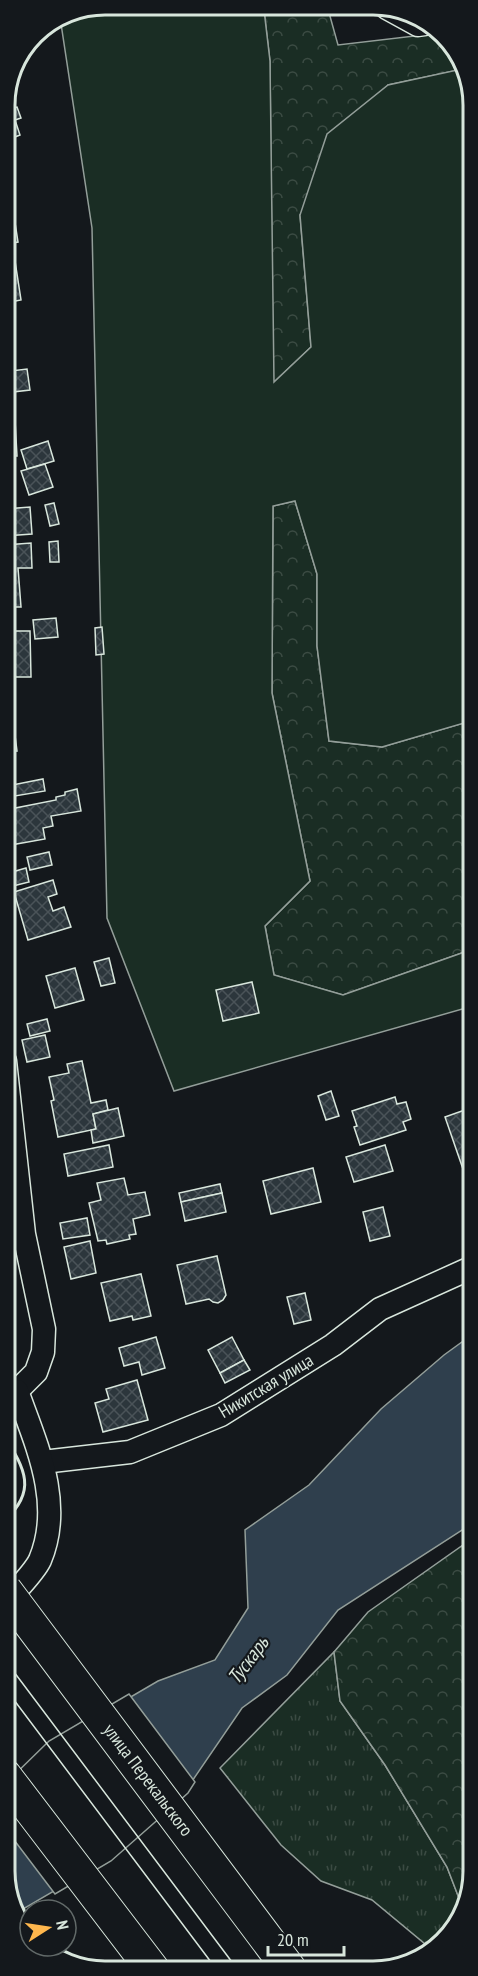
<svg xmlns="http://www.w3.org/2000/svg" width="478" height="1976" font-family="'PT Sans Narrow',sans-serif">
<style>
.grass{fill:url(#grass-tufts);stroke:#939e99;stroke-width:1.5}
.forest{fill:url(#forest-crowns);stroke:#939e99;stroke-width:1.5}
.garden{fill:#1a2d24;stroke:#939e99;stroke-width:1.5}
.water{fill:#2f3f4d;stroke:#939e99;stroke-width:1.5}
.pier{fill:#14181c;stroke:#939e99;stroke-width:1.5}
.building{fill:url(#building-cross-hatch);stroke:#d8e6dc;stroke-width:1.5}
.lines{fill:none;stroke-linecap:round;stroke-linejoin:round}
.street-casing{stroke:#d8e6dc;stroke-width:25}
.primary-casing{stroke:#d8e6dc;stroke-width:35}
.street{stroke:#14181c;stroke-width:22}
.primary{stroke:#14181c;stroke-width:33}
.tram{stroke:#d8e6dc;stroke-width:1.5}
.primary-bridge-casing{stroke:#d8e6dc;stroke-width:35;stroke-linecap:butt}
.primary-bridge{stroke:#14181c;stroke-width:33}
.wall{stroke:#d8e6dc;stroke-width:3}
.labels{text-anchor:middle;stroke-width:4.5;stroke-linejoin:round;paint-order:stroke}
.street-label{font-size:18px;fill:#d8e6dc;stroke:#14181c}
.water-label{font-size:20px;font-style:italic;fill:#d8e6dc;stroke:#14181c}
.rim{fill:none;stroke:#d8e6dc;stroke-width:3}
</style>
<defs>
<pattern id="grass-tufts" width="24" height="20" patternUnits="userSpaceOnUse" patternTransform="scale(1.5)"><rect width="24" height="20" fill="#1a2d24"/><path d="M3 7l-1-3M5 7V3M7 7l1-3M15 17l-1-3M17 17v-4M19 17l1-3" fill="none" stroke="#3b4b43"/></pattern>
<pattern id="forest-crowns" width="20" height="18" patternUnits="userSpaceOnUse" patternTransform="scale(1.5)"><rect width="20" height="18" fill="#1a2d24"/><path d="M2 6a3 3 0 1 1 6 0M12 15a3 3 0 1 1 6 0" fill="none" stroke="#3b4b43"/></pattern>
<pattern id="building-cross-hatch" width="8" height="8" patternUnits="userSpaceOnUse" patternTransform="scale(1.5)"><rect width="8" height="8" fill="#2c363c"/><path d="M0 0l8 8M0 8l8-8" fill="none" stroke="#4a5358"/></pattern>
</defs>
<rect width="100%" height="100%" fill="#14181c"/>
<!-- grass -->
<polygon class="grass" points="334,1652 340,1701 385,1765 447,1867 462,1906 448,1938 430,1948 372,1900 321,1881 281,1845 220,1768"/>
<!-- forest -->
<g class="forest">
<polygon points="328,9 338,45 440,33 448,38 463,69 388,85 300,215 311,347 273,383 270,61 264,10"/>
<polygon points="295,501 317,574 317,646 329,741 382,747 471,721 473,716 473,949 343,995 274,975 265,926 310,881 272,693 273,506"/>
<polygon points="473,1538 473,1878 462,1906 447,1867 385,1765 340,1701 334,1652 368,1612"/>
</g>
<!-- garden -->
<polygon class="garden" points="264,10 270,61 274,382 311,347 300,215 327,134 388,85 462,69 473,91 473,716 471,721 382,747 329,741 317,646 317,574 295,501 273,506 272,693 310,881 265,926 274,975 343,995 473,949 473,1006 174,1091 107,918 92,228 60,17 67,12"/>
<!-- water -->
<polygon class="water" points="473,1334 473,1523 338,1610 287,1675 242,1708 186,1790 109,1859 18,1912 5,1885 5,1789 50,1744 158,1681 215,1660 248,1608 245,1530 309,1485 381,1409 444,1355"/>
<!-- pier -->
<polygon class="pier" points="129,1694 195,1782 188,1793 111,1861 55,1894 5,1828 5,1784 49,1741"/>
<!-- building -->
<g class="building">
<polygon points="17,107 21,118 15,120 20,135 10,139 5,116 14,113 12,108"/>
<polygon points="12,203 18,242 5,244 5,204"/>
<polygon points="13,248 21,300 5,303 5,249"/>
<polygon points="9,359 11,371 27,369 30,390 13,392 15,406 5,407 5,360"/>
<polygon points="15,420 17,456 5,456 5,421"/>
<polygon points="48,441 54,461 27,469 21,450"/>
<polygon points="45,464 53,487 29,495 21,471"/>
<polygon points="5,471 11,471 13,507 5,507"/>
<polygon points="54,503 59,524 50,526 45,505"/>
<polygon points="30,507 32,534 5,536 5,509"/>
<polygon points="58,541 59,562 50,562 49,542"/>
<polygon points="31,543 32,568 18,568 21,607 9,607 9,614 5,615 5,545"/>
<polygon points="56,618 58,637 35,639 33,620"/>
<polygon points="102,627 104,654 96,655 95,628"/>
<polygon points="5,631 30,631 31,677 5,677"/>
<polygon points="11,704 17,751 5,752 5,705"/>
<polygon points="43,779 45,791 9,797 7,786"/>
<polygon points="77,789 81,811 51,816 53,826 43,828 45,839 5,846 5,794 7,794 10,809 56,800 56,797 65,795 65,792"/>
<polygon points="49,852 52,865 30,870 27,857"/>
<polygon points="26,868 29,882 5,888 5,874"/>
<polygon points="53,880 57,894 48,897 53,911 64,907 71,927 28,940 14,892"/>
<polygon points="109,958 115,983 101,986 94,962"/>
<polygon points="75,968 84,1000 55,1008 46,976"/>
<polygon points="252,982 259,1013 223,1021 216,990"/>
<polygon points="47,1019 50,1031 30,1036 27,1024"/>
<polygon points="45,1035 50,1057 27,1062 22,1040"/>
<polygon points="82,1061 91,1103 106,1100 108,1110 93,1114 96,1129 58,1137 51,1101 54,1100 49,1077 69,1073 67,1064"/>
<polygon points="331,1091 339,1116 326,1120 318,1096"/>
<polygon points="395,1097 397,1104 406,1102 411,1119 403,1122 406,1130 360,1145 354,1127 357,1126 352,1111"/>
<polygon points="473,1107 473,1166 463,1169 445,1117"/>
<polygon points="118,1108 124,1136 93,1143 91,1130 96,1129 93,1114"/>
<polygon points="109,1145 113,1167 68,1176 64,1154"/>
<polygon points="385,1145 393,1171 354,1182 346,1157"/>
<polygon points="473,1166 473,1197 463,1169"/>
<polygon points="313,1168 321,1202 271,1214 263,1181"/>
<polygon points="124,1178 128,1195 145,1192 150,1215 133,1219 136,1234 129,1235 130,1239 107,1244 106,1240 98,1241 89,1203 101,1200 97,1183"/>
<polygon points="220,1184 222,1193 181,1202 179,1193"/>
<polygon points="222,1193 226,1212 185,1221 181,1202"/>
<polygon points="383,1207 390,1236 370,1241 363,1212"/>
<polygon points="87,1218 90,1235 63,1239 60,1223"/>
<polygon points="90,1241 96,1273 71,1279 64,1247"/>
<polygon points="217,1256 226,1295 223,1300 218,1303 213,1302 209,1299 186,1304 177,1265"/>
<polygon points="141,1274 151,1316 133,1320 132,1316 110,1321 101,1283"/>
<polygon points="305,1293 311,1320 294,1324 287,1297"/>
<polygon points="156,1337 165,1368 142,1375 139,1362 124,1366 119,1348"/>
<polygon points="232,1337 244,1360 220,1373 208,1350"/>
<polygon points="244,1360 250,1370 225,1383 220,1373"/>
<polygon points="137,1380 148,1420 103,1432 95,1403 109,1399 106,1389"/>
</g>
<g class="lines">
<!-- street casing -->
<g class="street-casing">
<g id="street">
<polyline points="387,8 418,25 425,24"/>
<polyline points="5,1061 24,1234 44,1329 43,1352 36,1372 17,1391"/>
<polyline points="43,1462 130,1452 221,1415 333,1345 380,1309 473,1267"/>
<path d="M5,1603C15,1591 34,1573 40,1560C64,1503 36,1444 17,1391"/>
</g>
</g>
<!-- primary casing -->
<g class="primary-casing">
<polyline id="primary" points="5,1776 153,1970"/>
</g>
<!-- street -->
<use href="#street" class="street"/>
<!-- primary -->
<use href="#primary" class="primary"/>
<!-- tram -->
<g class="tram">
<polyline points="5,1660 238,1970"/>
<polyline points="5,1688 217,1970"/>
</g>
<!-- primary-bridge casing -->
<g class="primary-bridge-casing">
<polyline id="primary-bridge" points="5,1590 290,1970"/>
</g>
<!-- primary-bridge -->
<use href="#primary-bridge" class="primary-bridge"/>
<!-- wall -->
<path class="wall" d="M5,1437C25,1469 37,1491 5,1520"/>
</g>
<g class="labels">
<!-- street labels -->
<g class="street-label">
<text transform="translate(266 1386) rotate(-31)" y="6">Никитская улица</text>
<text transform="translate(148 1780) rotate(53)" y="6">улица Перекальского</text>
</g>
<!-- water labels -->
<g class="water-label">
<text transform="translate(248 1660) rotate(-53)" y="7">Тускарь</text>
</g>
</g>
<!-- crop -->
<path d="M0 0H478V1976H0ZM105 15H373A90 90 0 0 1 463 105V1871A90 90 0 0 1 373 1961H105A90 90 0 0 1 15 1871V105A90 90 0 0 1 105 15Z" fill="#14181c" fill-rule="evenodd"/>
<path class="rim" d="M105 15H373A90 90 0 0 1 463 105V1871A90 90 0 0 1 373 1961H105A90 90 0 0 1 15 1871V105A90 90 0 0 1 105 15Z"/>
<!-- north arrow -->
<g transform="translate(48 1928) rotate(78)"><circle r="28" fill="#14181c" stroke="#626a69" stroke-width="1.5"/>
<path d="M0-4.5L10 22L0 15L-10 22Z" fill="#ffb74d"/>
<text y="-9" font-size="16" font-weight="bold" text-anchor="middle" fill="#d8e6dc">N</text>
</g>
<!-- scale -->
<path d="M268 1946v9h76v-9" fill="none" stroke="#d8e6dc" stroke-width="3"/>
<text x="277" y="1946" font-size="18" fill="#d8e6dc" stroke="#14181c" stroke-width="4.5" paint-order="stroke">20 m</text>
</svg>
